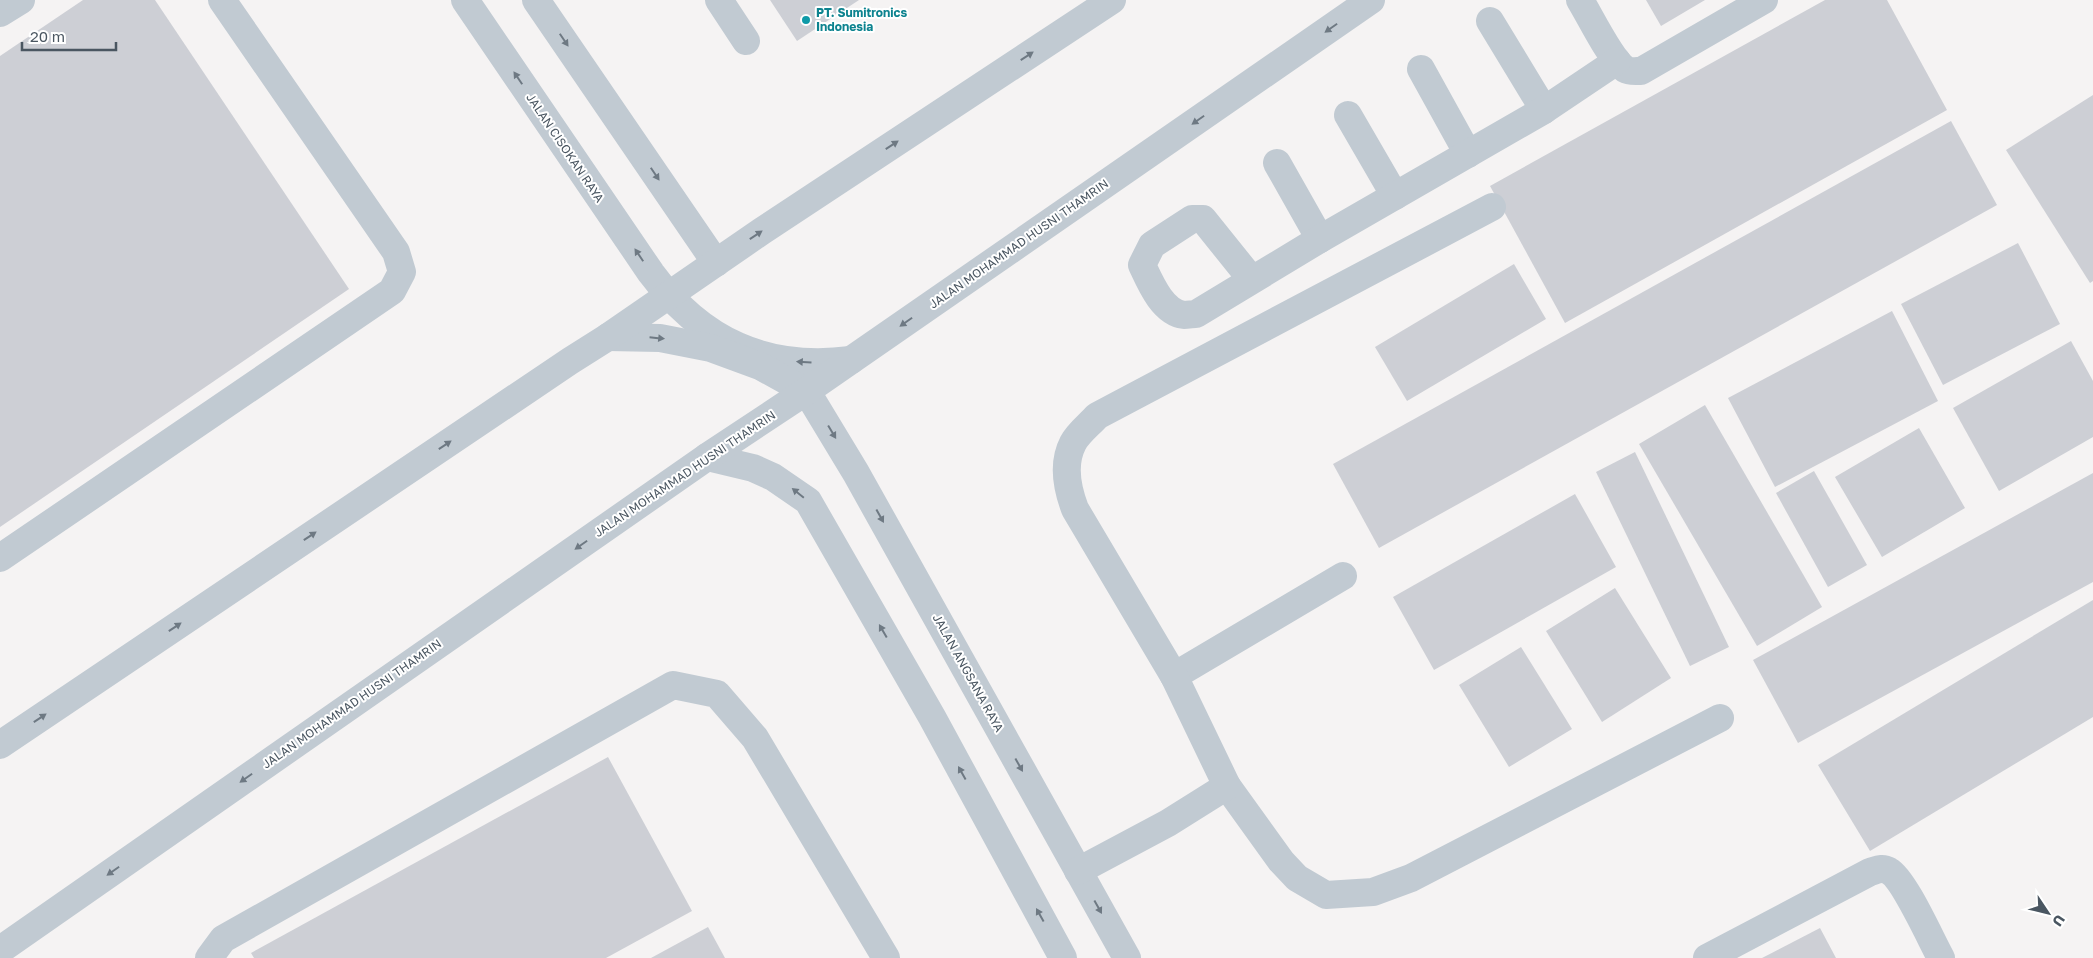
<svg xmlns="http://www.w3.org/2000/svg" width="2093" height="958" font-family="'Golos Text',sans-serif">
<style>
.building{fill:#cdcfd5}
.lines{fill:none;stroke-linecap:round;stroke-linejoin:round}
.minor{stroke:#c1cad2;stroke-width:28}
.oneway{fill:#6e7983}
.culture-dot{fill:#0f9aa8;stroke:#fff;stroke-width:2}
.labels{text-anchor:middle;stroke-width:4;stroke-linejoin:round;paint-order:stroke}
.culture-label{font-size:12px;font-weight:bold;fill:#0d838f;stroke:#fff;text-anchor:start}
.street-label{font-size:12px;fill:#4a5661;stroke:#fff}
</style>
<rect width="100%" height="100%" fill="#f5f3f3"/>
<!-- building -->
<g class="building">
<polygon points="83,0 155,0 349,289 0,527 0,56"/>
<polygon points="770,0 859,0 797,41"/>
<polygon points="1646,0 1705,0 1661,26"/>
<polygon points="1825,0 1887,0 1947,110 1565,323 1490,186"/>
<polygon points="2093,95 2093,281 2090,283 2006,150"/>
<polygon points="1951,121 1997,205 1379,548 1333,464"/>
<polygon points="2018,243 2060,324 1943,385 1901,304"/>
<polygon points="1514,264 1546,319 1407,401 1375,347"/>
<polygon points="1892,311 1938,401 1775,487 1728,398"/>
<polygon points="2071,341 2093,381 2093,437 1999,491 1953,408"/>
<polygon points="1705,405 1822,607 1757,646 1639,444"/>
<polygon points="1919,428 1965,508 1882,557 1835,477"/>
<polygon points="1635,452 1729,647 1690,666 1596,472"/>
<polygon points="1814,471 1867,565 1828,587 1776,493"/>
<polygon points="2093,473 2093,582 1798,743 1753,660"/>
<polygon points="1575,494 1616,567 1434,670 1393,597"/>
<polygon points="1615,588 1671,678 1602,722 1546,631"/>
<polygon points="2093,600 2093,717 1870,851 1818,765"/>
<polygon points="1521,647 1572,729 1509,767 1459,685"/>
<polygon points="608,757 692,911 606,958 254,958 251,953"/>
<polygon points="708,927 725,958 651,958"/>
<polygon points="1820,928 1836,958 1762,958"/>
</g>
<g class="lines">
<!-- minor -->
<g class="minor">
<path d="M465,0L651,273C701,341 766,371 851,360"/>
<polyline points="536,0 716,263"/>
<polyline points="719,0 746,41"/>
<path d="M1580,0C1590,16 1611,60 1625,69C1630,72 1635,71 1641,71L1764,0"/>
<polyline points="0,13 21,0"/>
<polyline points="1490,21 1544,110"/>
<polyline points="1421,69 1468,154"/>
<polyline points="1348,115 1395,196"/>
<polyline points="1277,163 1320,239"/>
<path d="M1252,280L1203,219H1192L1152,245L1142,265C1150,282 1162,312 1184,315C1188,315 1193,314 1196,314L1320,239L1544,110L1617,61"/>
<polyline points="608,337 660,338 711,348 760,366 807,392 856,473 1127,958"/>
<polyline points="707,457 753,468 773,477 808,501 932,717 1063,958"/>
<polyline points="0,558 392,291 402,272 396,252 222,0"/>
<polyline points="1174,676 1343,576"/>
<polyline points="0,745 570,361 608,337 762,231 1112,0"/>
<polyline points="1227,786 1281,861 1297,878 1326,895 1373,892 1411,878 1720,718"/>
<path d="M1078,871L1168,823L1227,786L1174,676L1075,509C1067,488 1062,464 1073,443C1078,433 1090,424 1097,416L1492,207"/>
<polyline points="0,950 707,457 805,392 1371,0"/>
<polyline points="209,958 223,939 673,685 717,694 755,738 886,958"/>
<path d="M1707,958L1870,872C1877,870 1882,867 1889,871C1904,879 1931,940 1941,958"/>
</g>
</g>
<!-- one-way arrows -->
<defs><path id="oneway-solid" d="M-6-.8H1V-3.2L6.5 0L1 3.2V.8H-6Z" transform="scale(1.25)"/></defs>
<g class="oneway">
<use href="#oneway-solid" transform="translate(1331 28) rotate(145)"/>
<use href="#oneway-solid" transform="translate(564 40) rotate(56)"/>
<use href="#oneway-solid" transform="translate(1027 56) rotate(-33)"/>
<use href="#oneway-solid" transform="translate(518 78) rotate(-124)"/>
<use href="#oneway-solid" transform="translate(1198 120) rotate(145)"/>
<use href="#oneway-solid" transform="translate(892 145) rotate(-33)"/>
<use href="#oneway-solid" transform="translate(655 174) rotate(56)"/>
<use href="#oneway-solid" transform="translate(756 235) rotate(-34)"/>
<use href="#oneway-solid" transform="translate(639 255) rotate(-124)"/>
<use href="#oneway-solid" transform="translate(906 322) rotate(145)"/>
<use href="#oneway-solid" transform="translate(657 338) rotate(6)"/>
<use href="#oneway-solid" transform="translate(804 362) rotate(-176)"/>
<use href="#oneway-solid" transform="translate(832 432) rotate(59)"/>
<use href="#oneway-solid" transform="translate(445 445) rotate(-34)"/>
<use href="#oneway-solid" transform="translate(798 493) rotate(-141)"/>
<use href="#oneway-solid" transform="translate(880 516) rotate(61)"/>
<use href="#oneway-solid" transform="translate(310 536) rotate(-34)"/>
<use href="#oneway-solid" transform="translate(581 545) rotate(145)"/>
<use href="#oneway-solid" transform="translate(175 627) rotate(-34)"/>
<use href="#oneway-solid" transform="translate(883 631) rotate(-120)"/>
<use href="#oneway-solid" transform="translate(40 718) rotate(-34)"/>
<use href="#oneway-solid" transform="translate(1019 765) rotate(61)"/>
<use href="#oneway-solid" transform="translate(962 773) rotate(-119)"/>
<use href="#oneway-solid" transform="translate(246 778) rotate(145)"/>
<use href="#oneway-solid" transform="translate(113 871) rotate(145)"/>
<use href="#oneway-solid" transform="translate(1098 907) rotate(61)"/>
<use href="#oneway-solid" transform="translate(1040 915) rotate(-119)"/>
</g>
<!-- markers -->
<circle class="culture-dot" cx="806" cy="20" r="5"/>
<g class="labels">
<!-- culture labels -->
<g class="culture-label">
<text x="816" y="17">PT. Sumitronics<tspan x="816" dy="14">Indonesia</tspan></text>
</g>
<!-- street labels -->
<g class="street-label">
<text transform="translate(565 148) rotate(56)" y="4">JALAN CISOKAN RAYA</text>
<text transform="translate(1019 244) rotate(-35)" y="4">JALAN MOHAMMAD HUSNI THAMRIN</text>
<text transform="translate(685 474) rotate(-34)" y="4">JALAN MOHAMMAD HUSNI THAMRIN</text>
<text transform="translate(968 673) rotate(61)" y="4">JALAN ANGSANA RAYA</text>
<text transform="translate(352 704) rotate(-35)" y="4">JALAN MOHAMMAD HUSNI THAMRIN</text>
</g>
</g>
<!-- north arrow -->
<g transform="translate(2048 913) rotate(125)" stroke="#ffffff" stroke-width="4" paint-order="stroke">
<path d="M0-4L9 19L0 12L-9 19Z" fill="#4a5661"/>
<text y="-8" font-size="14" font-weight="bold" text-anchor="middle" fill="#4a5661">U</text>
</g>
<!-- scale -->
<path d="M22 42v8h94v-8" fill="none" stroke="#4a5661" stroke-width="2.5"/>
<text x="30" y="42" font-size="15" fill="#4a5661" stroke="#ffffff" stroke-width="4" paint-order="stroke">20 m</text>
</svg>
